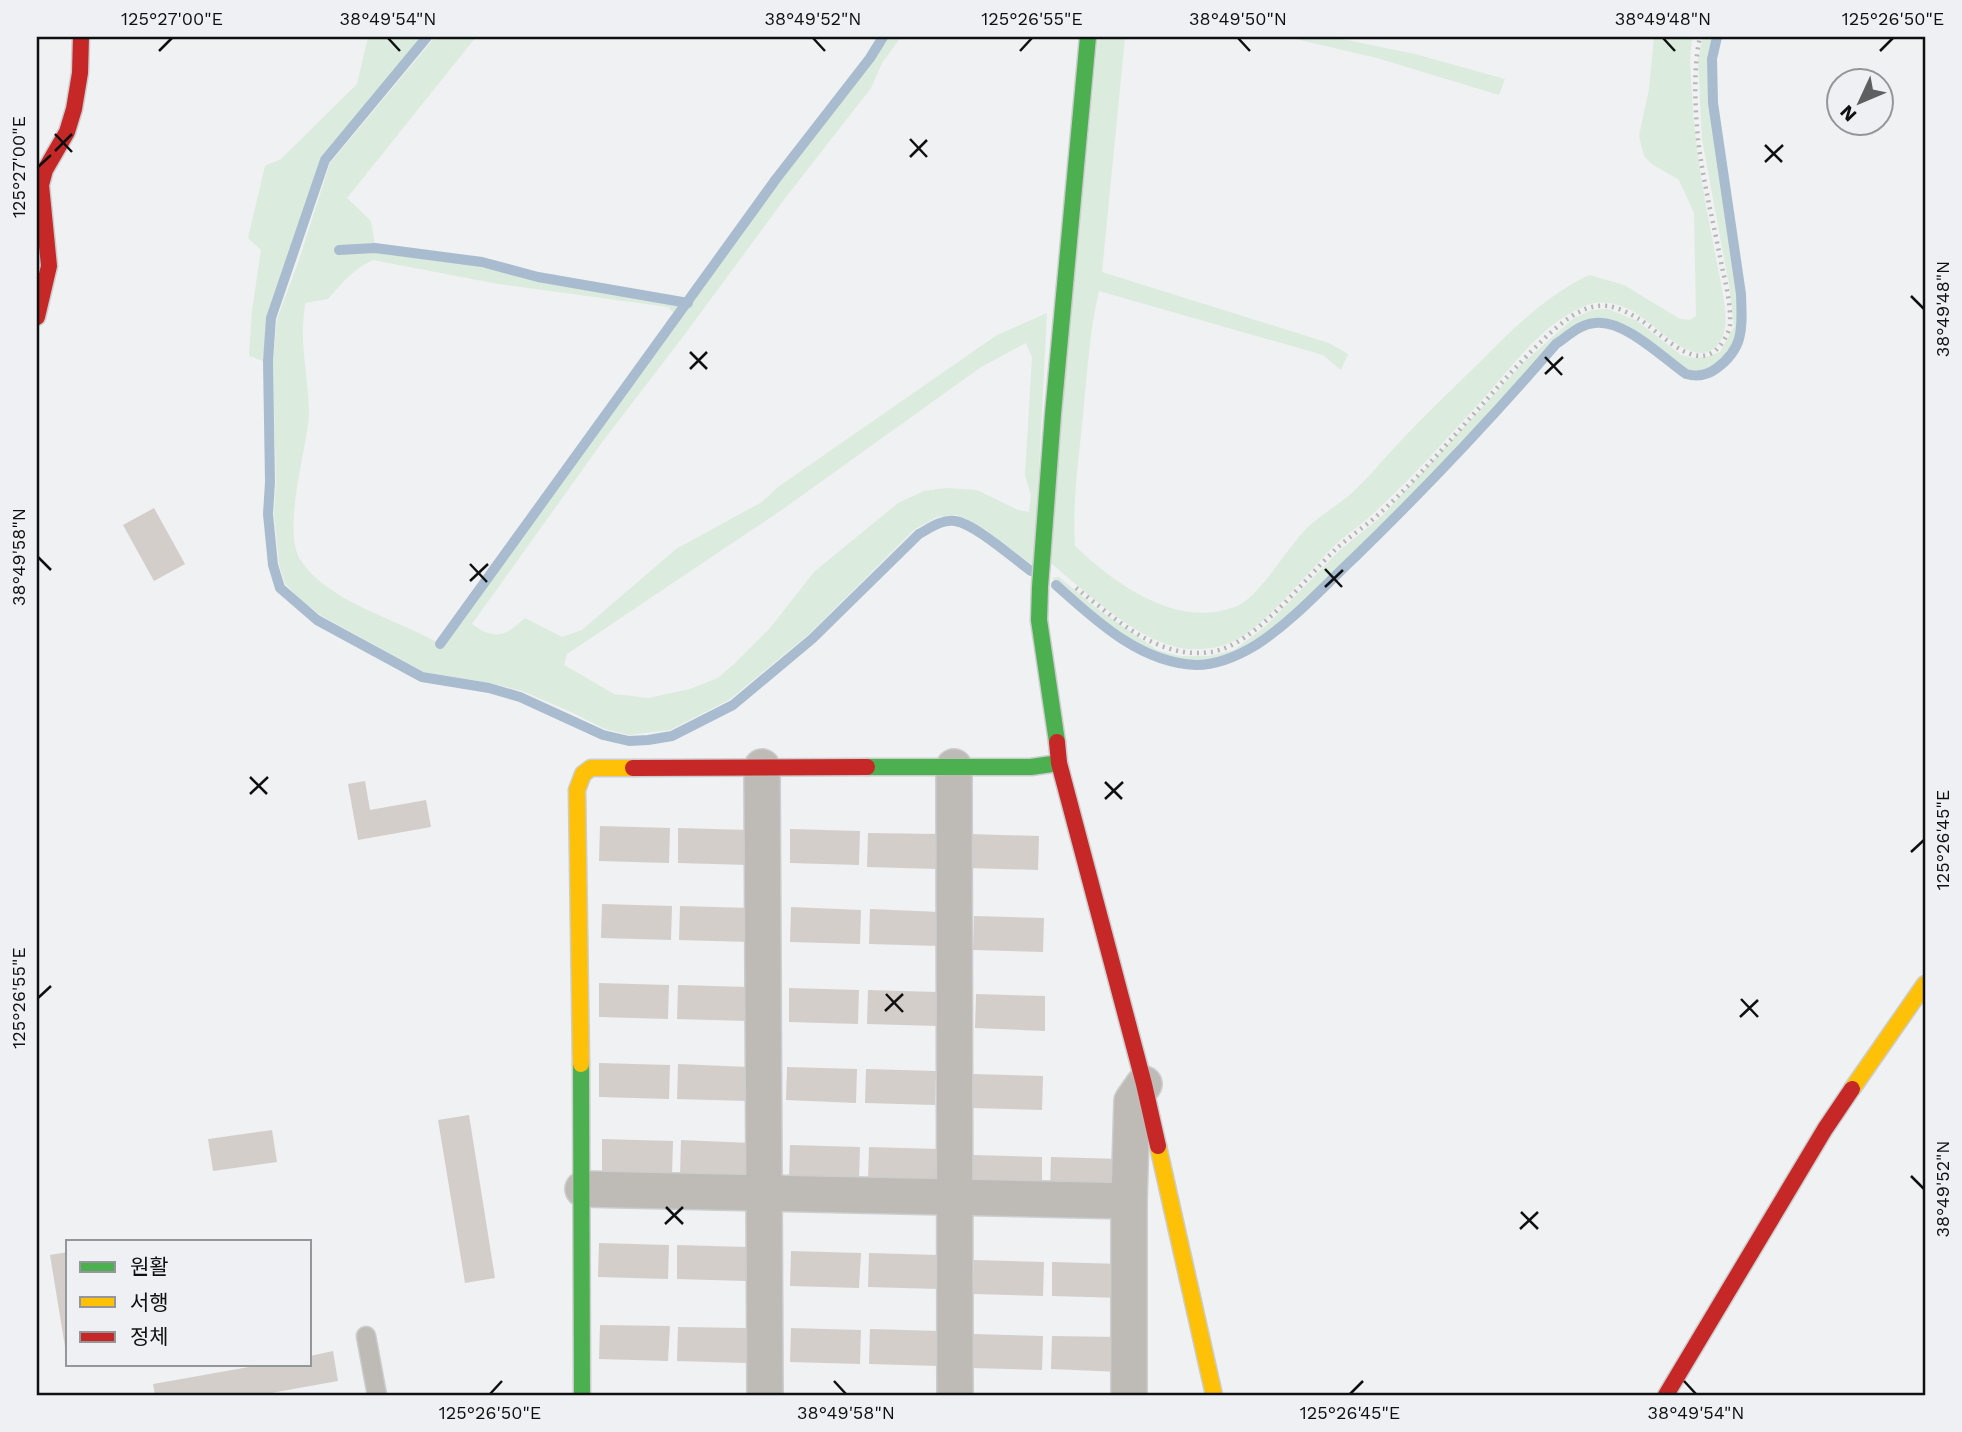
<svg xmlns="http://www.w3.org/2000/svg" width="1962" height="1432" font-family="'Work Sans','Noto Sans KR',sans-serif">
<style>
.green{fill:#dbebdd;fill-rule:evenodd}
.lines{fill:none;stroke-linecap:round;stroke-linejoin:round}
.stream{stroke:#a9bccf;stroke-width:10}
.building{fill:#d4cecb}
.lane-casing{stroke:#cccdce;stroke-width:21}
.street-casing{stroke:#cccdce;stroke-width:38}
.fast-casing{stroke:#cccdce;stroke-width:19}
.slow-casing{stroke:#cccdce;stroke-width:19}
.jam-casing{stroke:#cccdce;stroke-width:19}
.path{stroke:#b7b6b4;stroke-width:4.5;stroke-dasharray:2 5;stroke-linecap:butt}
.lane{stroke:#bebab6;stroke-width:18}
.street{stroke:#bebab6;stroke-width:35}
.fast{stroke:#4caf50;stroke-width:16}
.slow{stroke:#ffc107;stroke-width:16}
.jam{stroke:#c62828;stroke-width:16}
.ticks{fill:none;stroke:#0f1011;stroke-width:2.5}
.neatline{fill:none;stroke:#0f1011;stroke-width:2.5}
.ticks-label{font-size:18px;text-anchor:middle;fill:#0f1011}
</style>
<rect width="100%" height="100%" fill="#f0f1f2"/>
<!-- green -->
<g class="green">
<polygon points="368,37 422,37 321,158 289,257 267,317 263,361 249,356 252,311 261,250 248,238 265,166 281,159 357,84"/>
<path d="M435,37H476L347,198L371,221L375,245L337,247L338,251L375,249L483,264L538,279L683,304L675,314L668,307L498,284L373,260C353,269 342,283 328,299L305,303C304,315 302,328 303,340C304,364 309,390 309,414C307,450 281,531 301,561C329,603 400,620 442,645L778,181L872,60L886,37H901L882,63L871,88L786,197L682,338L603,441L472,624C495,641 505,636 525,618L562,637L582,630L676,549L762,502L778,487L997,335L1047,313L1034,566L985,529L957,515L937,517L915,529L809,634L729,700L670,730L629,735L605,729L569,711L522,691L490,683L424,672L320,615L300,599L285,584L279,564L274,514L276,482L273,362L277,319L299,260L330,163ZM1026,343L1032,357L1025,475L1031,495L1029,512L1018,510L977,490L946,488L924,491L898,503L814,572L770,628L734,664L718,678L690,689L649,698L614,694L564,665L567,654L783,509L981,367Z"/>
<path d="M1098,37H1125L1102,272L1329,343L1348,354L1341,370L1323,355L1099,291C1090,328 1088,366 1084,404C1080,451 1072,499 1075,546C1115,584 1176,629 1235,607C1258,599 1287,548 1306,529C1320,515 1337,506 1352,493C1367,479 1381,462 1395,447C1422,418 1450,391 1478,364C1512,330 1545,296 1589,275L1624,285L1680,319L1690,320L1696,316L1694,213L1679,180L1652,164L1644,156L1639,136L1649,89L1654,37H1693C1688,55 1691,76 1692,95C1695,152 1706,207 1717,263C1720,282 1731,320 1722,338C1703,377 1660,329 1640,316C1625,305 1603,298 1585,306C1542,323 1512,367 1482,400C1448,437 1414,476 1377,510C1363,524 1346,534 1332,548C1304,576 1265,627 1230,643C1218,648 1202,650 1189,649C1140,645 1084,590 1047,560Z"/>
<polygon points="1287,37 1332,37 1415,54 1505,79 1499,95 1377,58"/>
<path d="M1703,37H1714L1709,59L1712,102L1739,293C1740,323 1742,357 1709,370C1703,372 1695,375 1689,372C1649,358 1626,299 1574,329C1545,345 1527,377 1504,400C1449,458 1395,515 1337,570C1311,596 1285,624 1254,643C1238,653 1219,662 1200,663C1142,665 1092,613 1052,578L1059,577L1095,607L1157,650L1179,656H1210L1234,650L1266,626L1340,550L1382,516L1522,364L1574,318L1592,310L1608,309L1637,321L1681,355L1693,358L1707,357L1720,352L1734,327L1729,285L1702,139L1698,60Z"/>
</g>
<g class="lines">
<!-- stream -->
<g class="stream">
<path d="M427,37L325,160L271,318L268,361L270,482L268,514L273,565L280,588L317,620L422,677L489,688L520,697L603,735L629,741L648,740L672,736L733,705L812,639L919,534C930,528 942,519 955,521C975,524 1013,558 1031,571"/>
<polyline points="339,250 375,248 482,262 538,277 688,303"/>
<path d="M1056,585C1095,620 1140,663 1196,665C1217,665 1238,656 1256,645C1293,621 1323,587 1355,557C1425,489 1492,418 1556,344C1568,336 1580,324 1595,323C1624,319 1663,358 1686,374C1697,377 1708,375 1717,368C1745,347 1742,327 1741,294L1713,103L1712,59L1717,37"/>
<polyline points="440,644 776,179 870,58 883,37"/>
</g>
</g>
<!-- building -->
<g class="building">
<polygon points="154,508 185,564 154,581 123,525"/>
<polygon points="365,781 370,810 426,800 431,827 358,840 348,784"/>
<polygon points="600,826 670,828 669,863 599,861"/>
<polygon points="678,828 748,830 748,865 678,863"/>
<polygon points="790,829 860,831 859,865 790,863"/>
<polygon points="868,833 938,834 937,869 867,867"/>
<polygon points="969,834 1039,836 1038,870 968,868"/>
<polygon points="602,904 672,906 671,940 601,938"/>
<polygon points="680,906 750,908 750,942 679,940"/>
<polygon points="791,907 861,910 860,944 790,942"/>
<polygon points="870,909 940,912 939,946 869,944"/>
<polygon points="974,916 1044,918 1043,952 973,950"/>
<polygon points="599,983 669,985 668,1019 599,1017"/>
<polygon points="678,985 748,987 747,1021 677,1019"/>
<polygon points="789,988 859,990 858,1024 789,1022"/>
<polygon points="868,990 938,992 937,1026 867,1024"/>
<polygon points="976,994 1045,996 1045,1031 975,1028"/>
<polygon points="599,1063 670,1065 669,1099 599,1097"/>
<polygon points="678,1064 748,1067 747,1101 677,1099"/>
<polygon points="787,1067 857,1069 856,1103 786,1100"/>
<polygon points="866,1069 936,1071 935,1105 865,1103"/>
<polygon points="973,1074 1043,1076 1042,1110 972,1108"/>
<polygon points="469,1115 495,1278 465,1283 438,1120"/>
<polygon points="272,1130 277,1162 213,1171 208,1139"/>
<polygon points="602,1139 673,1141 672,1175 602,1173"/>
<polygon points="681,1140 751,1143 750,1177 680,1175"/>
<polygon points="790,1145 860,1147 859,1181 789,1179"/>
<polygon points="869,1147 939,1149 938,1183 868,1181"/>
<polygon points="973,1155 1042,1157 1042,1191 972,1189"/>
<polygon points="1051,1157 1121,1159 1120,1193 1050,1191"/>
<polygon points="599,1243 669,1245 668,1279 598,1277"/>
<polygon points="677,1245 747,1247 746,1281 677,1279"/>
<polygon points="791,1251 861,1253 859,1288 790,1286"/>
<polygon points="68,1252 68,1359 67,1359 50,1255"/>
<polygon points="869,1253 939,1255 938,1289 868,1287"/>
<polygon points="974,1260 1044,1262 1043,1296 973,1294"/>
<polygon points="1052,1262 1123,1264 1122,1298 1052,1296"/>
<polygon points="600,1325 670,1326 668,1361 599,1359"/>
<polygon points="678,1327 748,1328 747,1363 677,1361"/>
<polygon points="791,1328 861,1330 860,1364 790,1362"/>
<polygon points="870,1329 940,1331 939,1366 869,1364"/>
<polygon points="973,1334 1043,1336 1042,1370 972,1368"/>
<polygon points="1052,1336 1122,1337 1121,1372 1051,1369"/>
<polygon points="333,1351 338,1381 260,1395 155,1395 153,1384 266,1364 310,1364 310,1356"/>
</g>
<g class="lines">
<!-- lane casing -->
<g class="lane-casing">
<polyline id="lane" points="366,1336 377,1395"/>
</g>
<!-- street casing -->
<g class="street-casing">
<g id="street">
<polyline points="762,767 765,1395"/>
<polyline points="954,767 955,1395"/>
<polyline points="583,1189 1129,1201"/>
<polyline points="1129,1395 1129,1201 1132,1101 1144,1084"/>
</g>
</g>
<!-- fast casing -->
<g class="fast-casing">
<g id="fast">
<polyline points="1057,742 1039,620 1040,587 1053,414 1088,37"/>
<polyline points="867,767 1031,767 1059,763"/>
<polyline points="581,1064 582,1395"/>
</g>
</g>
<!-- slow casing -->
<g class="slow-casing">
<g id="slow">
<polyline points="581,1064 577,790 583,774 591,768 633,768"/>
<polyline points="1852,1089 1925,984"/>
<polyline points="1158,1146 1214,1395"/>
</g>
</g>
<!-- jam casing -->
<g class="jam-casing">
<g id="jam">
<polyline points="37,317 49,266 41,185 45,170 67,132 74,109 80,73 81,37"/>
<polyline points="1057,742 1059,763 1144,1084 1158,1146"/>
<polyline points="633,768 867,767"/>
<polyline points="1666,1395 1825,1129 1852,1089"/>
</g>
</g>
<!-- path -->
<path class="path" d="M1076,588C1115,618 1157,660 1211,652C1256,645 1303,580 1336,549C1350,536 1366,526 1380,513C1440,458 1489,391 1548,335C1564,321 1584,303 1608,306C1617,307 1631,314 1639,319C1662,333 1700,380 1724,340C1727,335 1730,329 1730,324C1731,305 1726,285 1722,267C1714,225 1703,182 1698,139C1695,105 1693,69 1700,37"/>
<!-- lane -->
<use href="#lane" class="lane"/>
<!-- street -->
<use href="#street" class="street"/>
<!-- fast -->
<use href="#fast" class="fast"/>
<!-- slow -->
<use href="#slow" class="slow"/>
<!-- jam -->
<use href="#jam" class="jam"/>
</g>
<!-- ticks -->
<path class="ticks" d="M388,38L400,51M813,38L825,51M1238,38L1250,51M1663,38L1675,51M159,51L172,38M1020,51L1032,38M1880,51L1893,38M55,134L72,152M910,139L927,157M1765,145L1782,162M55,151L72,134M910,157L927,140M1765,162L1783,145M38,167L51,155M1911,296L1924,309M690,352L707,369M1545,357L1562,375M690,369L707,352M1545,374L1563,357M38,557L51,570M470,564L487,582M1325,569L1342,587M470,581L488,564M1325,587L1343,570M250,777L267,794M1105,782L1122,799M250,794L268,777M1105,799L1123,782M1911,852L1924,840M886,994L903,1012M38,998L51,986M1741,999L1758,1017M885,1011L903,994M1740,1017L1758,1000M1911,1176L1924,1189M666,1207L683,1224M1521,1212L1538,1229M665,1224L683,1207M1520,1229L1538,1212M834,1381L846,1394M1684,1381L1696,1394M490,1394L502,1381M1350,1394L1363,1381"/>
<!-- border -->
<rect width="1962" height="1432" fill="none" stroke="#eff0f3" stroke-width="77"/>
<!-- legend -->
<rect x="66" y="1240" width="245" height="126" fill="#eff0f3" stroke="#959699" stroke-width="2"/>
<rect x="80" y="1262" width="35" height="10" fill="#4caf50" stroke="#959699" stroke-width="2"/>
<text x="130" y="1274" font-size="21" fill="#0f1011">원활</text>
<rect x="80" y="1297" width="35" height="10" fill="#ffc107" stroke="#959699" stroke-width="2"/>
<text x="130" y="1310" font-size="21" fill="#0f1011">서행</text>
<rect x="80" y="1332" width="35" height="10" fill="#c62828" stroke="#959699" stroke-width="2"/>
<text x="130" y="1344" font-size="21" fill="#0f1011">정체</text>
<!-- north arrow -->
<g transform="translate(1860 102) rotate(226)"><circle r="33" fill="#eff0f3" stroke="#959699" stroke-width="2"/>
<path d="M0-5L12 26L0 18L-12 26Z" fill="#5e5f60"/>
<text y="-10" font-size="19" font-weight="bold" text-anchor="middle" fill="#0f1011">N</text>
</g>
<rect x="38" y="38" width="1886" height="1356" class="neatline"/>
<g class="ticks-label">
<text x="172" y="25">125°27'00"E</text>
<text x="388" y="25">38°49'54"N</text>
<text x="813" y="25">38°49'52"N</text>
<text x="1032" y="25">125°26'55"E</text>
<text x="1238" y="25">38°49'50"N</text>
<text x="1663" y="25">38°49'48"N</text>
<text x="1893" y="25">125°26'50"E</text>
<text transform="translate(19 167) rotate(-90)" y="6">125°27'00"E</text>
<text transform="translate(1943 309) rotate(-90)" y="6">38°49'48"N</text>
<text transform="translate(19 557) rotate(-90)" y="6">38°49'58"N</text>
<text transform="translate(1943 840) rotate(-90)" y="6">125°26'45"E</text>
<text transform="translate(19 998) rotate(-90)" y="6">125°26'55"E</text>
<text transform="translate(1943 1189) rotate(-90)" y="6">38°49'52"N</text>
<text x="490" y="1419">125°26'50"E</text>
<text x="846" y="1419">38°49'58"N</text>
<text x="1350" y="1419">125°26'45"E</text>
<text x="1696" y="1419">38°49'54"N</text>
</g>
</svg>
